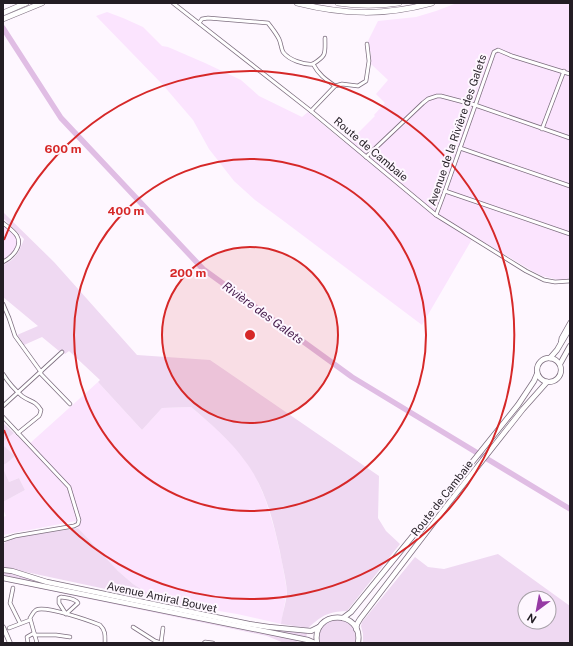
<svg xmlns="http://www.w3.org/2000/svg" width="573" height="646" font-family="'Public Sans',sans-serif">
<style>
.built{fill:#fbe4fe}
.green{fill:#efd9f2;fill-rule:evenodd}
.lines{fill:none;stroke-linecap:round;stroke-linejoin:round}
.river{stroke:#e0bde4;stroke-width:5.5}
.street-casing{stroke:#7d6e7f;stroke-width:4.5}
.secondary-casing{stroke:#7d6e7f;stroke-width:5.5}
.primary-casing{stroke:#7d6e7f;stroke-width:6}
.highway-casing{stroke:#7d6e7f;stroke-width:6}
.street{stroke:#fff;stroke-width:3}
.secondary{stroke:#fff;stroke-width:4}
.primary{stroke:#fff;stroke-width:4.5}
.highway{stroke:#fff;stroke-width:5}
.ring{fill:none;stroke:#d62828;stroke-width:2}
.labels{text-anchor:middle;stroke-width:4;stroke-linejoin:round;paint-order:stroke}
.street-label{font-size:11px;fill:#231d24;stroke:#fef7ff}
.water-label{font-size:12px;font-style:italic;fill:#451b4b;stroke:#fef7ff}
.centre{fill:#d62828;stroke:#fef7ff;stroke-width:2}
.ring-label{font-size:12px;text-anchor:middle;font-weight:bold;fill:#d62828;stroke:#fef7ff;stroke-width:4;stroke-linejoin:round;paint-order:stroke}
</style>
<rect width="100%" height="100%" fill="#fef7ff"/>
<!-- built -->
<g class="built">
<polygon points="457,3 570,3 570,279 559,280 542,276 534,272 502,253 473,236 471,241 422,325 281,219 255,200 234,181 209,149 193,120 163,85 96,16 107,12 123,18 143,27 162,46 168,47 205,63 241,80 259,96 302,117 308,112 344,142 352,139 375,116 374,115 385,103 376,94 388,80 371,64 371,53 369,51 368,41 378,21 416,17 436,11"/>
<polygon points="3,221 17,233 20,237 21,242 21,247 16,254 7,263 3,264"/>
<polygon points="98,382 142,430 162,408 191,407 219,431 234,446 246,461 254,473 265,498 275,531 282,562 287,591 281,624 237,614 171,603 146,592 133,584 118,571 78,528 76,521 3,535 3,517 6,516 3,509 3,502 25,490 19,478 9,482 3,468 3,465 7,463 15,456 3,445 3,442 14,433 28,445"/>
</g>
<!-- green -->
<g class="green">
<path d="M3,212L54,262L137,355L210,360L379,476L378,518L386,531L400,544L347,611C327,612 323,615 308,628L281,624C282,614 287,600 287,591C286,580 282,563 280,552C273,520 265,487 245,461C230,440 211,424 191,407L162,408L142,430L98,382L100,380L69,351L65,354L61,350L59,351L42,337L24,345L17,335L38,326L3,297V265C15,261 20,250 24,239L3,218Z"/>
<polygon points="3,423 14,433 3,442"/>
<polygon points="3,445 15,456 7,463 3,465"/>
<polygon points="3,468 9,482 19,478 25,490 3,502"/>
<polygon points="78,528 118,571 133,584 146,592 171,603 12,569 3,568 3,544 12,538"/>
<path d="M498,554L570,606V643H363V634L361,626L362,622L415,557L428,567L444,569ZM525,598H549V622H525Z"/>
<polygon points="3,571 257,628 307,633 306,639 3,577"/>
<polygon points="3,579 296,640 296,641 301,643 284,643 267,636 3,581"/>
<path d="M335,619C352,620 355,627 356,643H318C318,630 322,623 335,619Z"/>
</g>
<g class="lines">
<!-- river -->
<polyline class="river" points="3,28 61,118 203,269 352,377 570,509"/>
<!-- street casing -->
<g class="street-casing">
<g id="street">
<polyline points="173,3 311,111 436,215 526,271 544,280 555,282 570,281"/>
<path d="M199,23L202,19L208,18L268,23C272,28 276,33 279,39C281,43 281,48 283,52C289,60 304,65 313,64C319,75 325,79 335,86"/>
<path d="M313,64C327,55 325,54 325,38"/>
<polyline points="311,111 335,86 342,84 358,86 366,81 369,61 367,44"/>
<polyline points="542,129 564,71"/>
<polyline points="460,148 570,186"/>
<polyline points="366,157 423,103 428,99 437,96 441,96 475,105 570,138"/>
<polyline points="445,191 570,234"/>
<polyline points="436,215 445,191 494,52 498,50 512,56 570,74"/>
<path d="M3,223C8,227 14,231 17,236C23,247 11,258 3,262"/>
<polyline points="3,304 9,318 15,336 41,372"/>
<polyline points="560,344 561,338 570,322"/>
<polyline points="40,373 70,404"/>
<path d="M3,374C8,382 15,390 22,396C30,402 35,400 41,410L40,414L39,416L18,433"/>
<polyline points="3,406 62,352"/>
<polyline points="3,417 69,487 79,520 78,524 74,526 15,536 3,540"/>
<polyline points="13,588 10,603 20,623"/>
<path d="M61,597C66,598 75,598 78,603L66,614L59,603V598Z"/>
<polyline points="133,627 155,641 161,643"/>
<polyline points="9,628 30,620"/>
<polyline points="34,635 56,635 70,637"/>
<polyline points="28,643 27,637 34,633"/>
<path d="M37,643L30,618C32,615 33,612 36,610C45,605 90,621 100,625C106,631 105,636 105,643"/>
<polyline points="161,643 163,628"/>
<polyline points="204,643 205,642 213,643"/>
</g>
</g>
<!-- secondary casing -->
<g class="secondary-casing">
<polyline id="secondary" points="3,627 10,643"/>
</g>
<!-- primary casing -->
<g class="primary-casing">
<g id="primary">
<circle cx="549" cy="370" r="12"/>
<polyline points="550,358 557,350 570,328"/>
<polyline points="560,364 570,346"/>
<polyline points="3,570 12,571 47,582 249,624 269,627 311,631 319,627"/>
<polyline points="3,578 308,640 315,643"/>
<polyline points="343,618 351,612 421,526 518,405 534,381 537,374"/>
<polyline points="356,629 357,624 360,619 448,504 523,409 547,382"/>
<path d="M317,643C311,609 364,609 358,643"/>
</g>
</g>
<!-- highway casing -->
<g class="highway-casing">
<g id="highway">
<path d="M297,3C345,15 384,16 432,3"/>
<path d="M338,3C358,6 379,6 399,3"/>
<polyline points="3,13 26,3"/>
<polyline points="3,19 42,3"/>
</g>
</g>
<!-- street -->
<use href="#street" class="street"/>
<!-- secondary -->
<use href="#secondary" class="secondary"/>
<!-- primary -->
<use href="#primary" class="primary"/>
<!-- highway -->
<use href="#highway" class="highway"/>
</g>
<!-- distance rings -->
<circle cx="250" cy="335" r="88" fill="#d62828" fill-opacity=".12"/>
<g class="ring">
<circle cx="250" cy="335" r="88"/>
<circle cx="250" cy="335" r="176"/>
<path d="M4 240A264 264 0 1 1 4 430"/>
</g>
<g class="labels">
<!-- street labels -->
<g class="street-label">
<text transform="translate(457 130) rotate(-71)" y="4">Avenue de la Rivière des Galets</text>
<text transform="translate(371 149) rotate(40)" y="4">Route de Cambaie</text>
<text transform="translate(442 498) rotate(-52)" y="4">Route de Cambaie</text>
<text transform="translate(162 597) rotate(12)" y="4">Avenue Amiral Bouvet</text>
</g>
<!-- water labels -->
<g class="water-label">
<text transform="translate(263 313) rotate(36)" y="4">Rivière des Galets</text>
</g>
</g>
<circle cx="250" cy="335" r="6" class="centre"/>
<g class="ring-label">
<text x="63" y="153">600 m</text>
<text x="126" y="215">400 m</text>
<text x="188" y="277">200 m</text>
</g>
<!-- border -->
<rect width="573" height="646" fill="none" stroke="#231d24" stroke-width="8"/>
<!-- north arrow -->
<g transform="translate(537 610) rotate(212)"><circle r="19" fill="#fef7ff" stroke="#a6a0a7"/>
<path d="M0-3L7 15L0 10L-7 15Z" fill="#963aa4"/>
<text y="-6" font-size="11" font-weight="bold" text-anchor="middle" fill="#231d24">N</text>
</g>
</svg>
